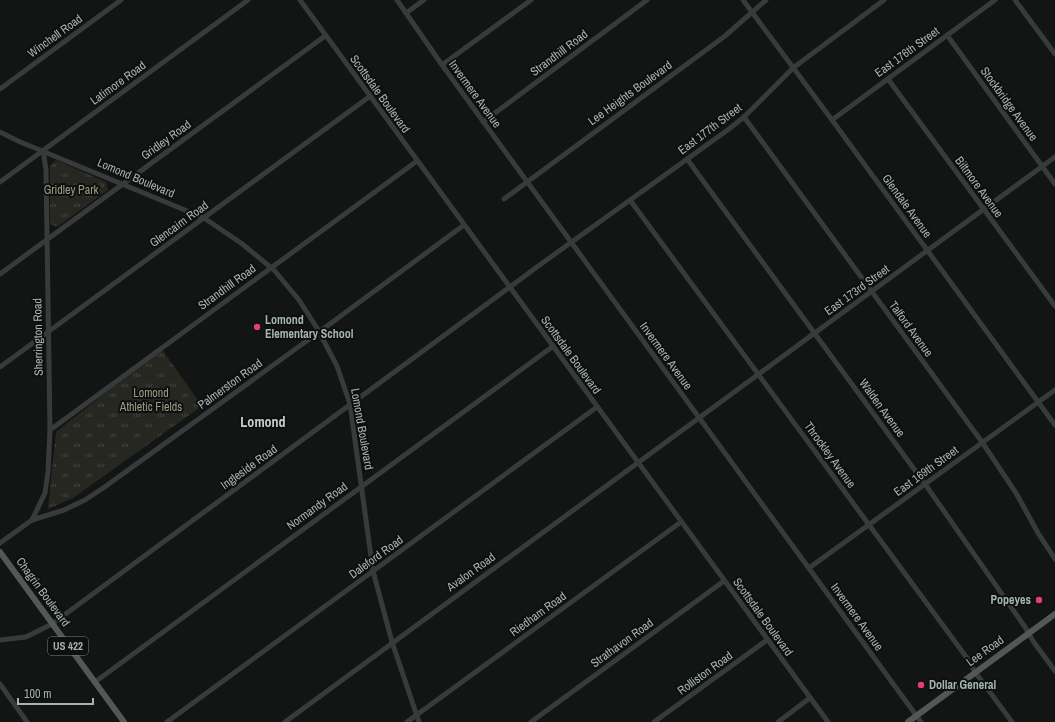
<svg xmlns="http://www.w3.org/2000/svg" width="1055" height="722" font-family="'Archivo Narrow',sans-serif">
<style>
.park{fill:url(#park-tufts)}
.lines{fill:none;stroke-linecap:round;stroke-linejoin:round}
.minor{stroke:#373b3b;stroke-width:5}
.major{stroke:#515856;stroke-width:6}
.poi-dot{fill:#e23f79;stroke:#0e1010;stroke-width:1.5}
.labels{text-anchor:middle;stroke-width:4;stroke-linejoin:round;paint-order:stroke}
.shield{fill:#0e1010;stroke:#78837f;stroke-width:1}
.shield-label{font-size:11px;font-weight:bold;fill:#a6b4af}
.street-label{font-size:12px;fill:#a6b4af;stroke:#0e1010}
.park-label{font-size:12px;fill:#9c9d7f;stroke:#0e1010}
.poi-label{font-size:12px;font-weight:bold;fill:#a6b4af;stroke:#0e1010;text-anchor:start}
.quarter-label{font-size:14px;font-weight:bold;fill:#c7d0ce;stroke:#0e1010}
</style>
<defs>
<pattern id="park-tufts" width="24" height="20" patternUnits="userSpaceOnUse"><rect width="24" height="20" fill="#262720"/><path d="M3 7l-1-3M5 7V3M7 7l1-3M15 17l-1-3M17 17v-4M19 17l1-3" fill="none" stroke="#42443e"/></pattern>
</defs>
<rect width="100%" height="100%" fill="#131515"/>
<!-- park -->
<g class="park">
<polygon points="56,160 106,182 108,190 57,227 50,224 50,166"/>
<polygon points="161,348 202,406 73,498 48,509 56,432"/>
</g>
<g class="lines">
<!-- minor -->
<g class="minor">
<polyline points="300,0 828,722"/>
<polyline points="397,0 442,65 921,722"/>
<polyline points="743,0 832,120 1055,425"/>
<polyline points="1015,0 1055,54"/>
<polyline points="406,13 424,0"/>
<polyline points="947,35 1055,184"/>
<polyline points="442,65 531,0"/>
<polyline points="888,79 1055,306"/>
<polyline points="0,89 121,0"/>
<polyline points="744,117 982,442 1016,493 1038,533 1055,559"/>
<polyline points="832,120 995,0"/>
<polyline points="483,122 647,0"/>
<polyline points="0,132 18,141 204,218 241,243 274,270 299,300 317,328 337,366 350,404 373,571 392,642 419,722"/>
<polyline points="687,159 925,484 1025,627 1033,641 1055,671"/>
<polyline points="0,182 248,0"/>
<polyline points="504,199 725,36 766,0"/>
<polyline points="630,200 967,658 975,672 1012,722"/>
<polyline points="0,274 325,36"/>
<polyline points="0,367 369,97"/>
<polyline points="50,430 417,161"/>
<polyline points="32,520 45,493 48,472 50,430 46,170 43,150"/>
<polyline points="0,543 32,520 64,510 85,500 106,486 319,332 464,225"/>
<polyline points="809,568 1055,390"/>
<polyline points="0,640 26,637 52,624 541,264 729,129 744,117 793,68 884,0"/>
<polyline points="95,682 552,347"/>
<polyline points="0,684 27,722"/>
<polyline points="167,722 597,407"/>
<path d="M285,722C540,532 799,346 1055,157"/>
<polyline points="407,722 681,522"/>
<polyline points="531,722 724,581"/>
<polyline points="654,722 767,640"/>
<polyline points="778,722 810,698"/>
</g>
<!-- major -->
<g class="major">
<polyline points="0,552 124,722"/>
<polyline points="908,722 1055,614"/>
</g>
</g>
<!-- markers -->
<g class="poi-dot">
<circle cx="257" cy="327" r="4"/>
<circle cx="1039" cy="600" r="4"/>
<circle cx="921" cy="685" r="4"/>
</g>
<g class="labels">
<!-- shield labels -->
<rect class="shield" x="48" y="637" width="40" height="18" rx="3"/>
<g class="shield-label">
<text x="68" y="650">US 422</text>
</g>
<!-- street labels -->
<g class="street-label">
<text transform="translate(55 36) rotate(-36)" y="4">Winchell Road</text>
<text transform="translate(907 52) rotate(-36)" y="4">East 176th Street</text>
<text transform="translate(559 53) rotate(-37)" y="4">Strandhill Road</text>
<text transform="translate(118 83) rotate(-36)" y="4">Latimore Road</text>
<text transform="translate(630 93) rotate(-36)" y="4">Lee Heights Boulevard</text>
<text transform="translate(380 94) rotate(54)" y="4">Scottsdale Boulevard</text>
<text transform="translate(475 94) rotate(54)" y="4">Invermere Avenue</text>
<text transform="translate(1009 104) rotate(54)" y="4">Stockbridge Avenue</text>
<text transform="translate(710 129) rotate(-37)" y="4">East 177th Street</text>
<text transform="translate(166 140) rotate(-36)" y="4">Gridley Road</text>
<text transform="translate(136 178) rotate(23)" y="4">Lomond Boulevard</text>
<text transform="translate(979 187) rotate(54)" y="4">Biltmore Avenue</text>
<text transform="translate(907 206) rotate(54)" y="4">Glendale Avenue</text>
<text transform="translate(179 224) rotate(-36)" y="4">Glencairn Road</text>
<text transform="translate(227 287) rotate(-36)" y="4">Strandhill Road</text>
<text transform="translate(857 290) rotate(-36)" y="4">East 173rd Street</text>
<text transform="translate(911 329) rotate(54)" y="4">Talford Avenue</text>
<text transform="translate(38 337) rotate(-91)" y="4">Sherrington Road</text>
<text transform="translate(571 355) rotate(54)" y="4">Scottsdale Boulevard</text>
<text transform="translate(666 356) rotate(54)" y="4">Invermere Avenue</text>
<text transform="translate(230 384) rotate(-36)" y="4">Palmerston Road</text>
<text transform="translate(882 408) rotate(54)" y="4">Walden Avenue</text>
<text transform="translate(362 429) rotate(80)" y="4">Lomond Boulevard</text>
<text transform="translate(830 455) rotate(54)" y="4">Throckley Avenue</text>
<text transform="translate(249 467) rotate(-36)" y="4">Ingleside Road</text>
<text transform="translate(926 471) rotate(-36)" y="4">East 169th Street</text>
<text transform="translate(317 506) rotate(-36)" y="4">Normandy Road</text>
<text transform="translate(376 557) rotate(-36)" y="4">Daleford Road</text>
<text transform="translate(471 572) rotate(-36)" y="4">Avalon Road</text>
<text transform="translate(43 592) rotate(54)" y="4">Chagrin Boulevard</text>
<text transform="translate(538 614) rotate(-36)" y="4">Riedham Road</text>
<text transform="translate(763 617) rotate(54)" y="4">Scottsdale Boulevard</text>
<text transform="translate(857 617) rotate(54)" y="4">Invermere Avenue</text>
<text transform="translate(622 643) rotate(-36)" y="4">Strathavon Road</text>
<text transform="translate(985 651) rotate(-36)" y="4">Lee Road</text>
<text transform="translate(705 673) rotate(-36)" y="4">Rolliston Road</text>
</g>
<!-- park labels -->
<g class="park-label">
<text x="71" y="194">Gridley Park</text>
<text x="151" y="397">Lomond<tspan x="151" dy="14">Athletic Fields</tspan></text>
</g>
<!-- poi labels -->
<g class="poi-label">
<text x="265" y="324">Lomond<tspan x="265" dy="14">Elementary School</tspan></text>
<text x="1031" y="604" text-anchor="end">Popeyes</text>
<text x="929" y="689">Dollar General</text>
</g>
<!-- quarter labels -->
<g class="quarter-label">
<text x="263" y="427">Lomond</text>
</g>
</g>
<!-- scale -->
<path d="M18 698v6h75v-6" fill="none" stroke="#a6b4af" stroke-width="2"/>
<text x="24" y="698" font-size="12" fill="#a6b4af" stroke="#0e1010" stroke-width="3" paint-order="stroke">100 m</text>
</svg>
